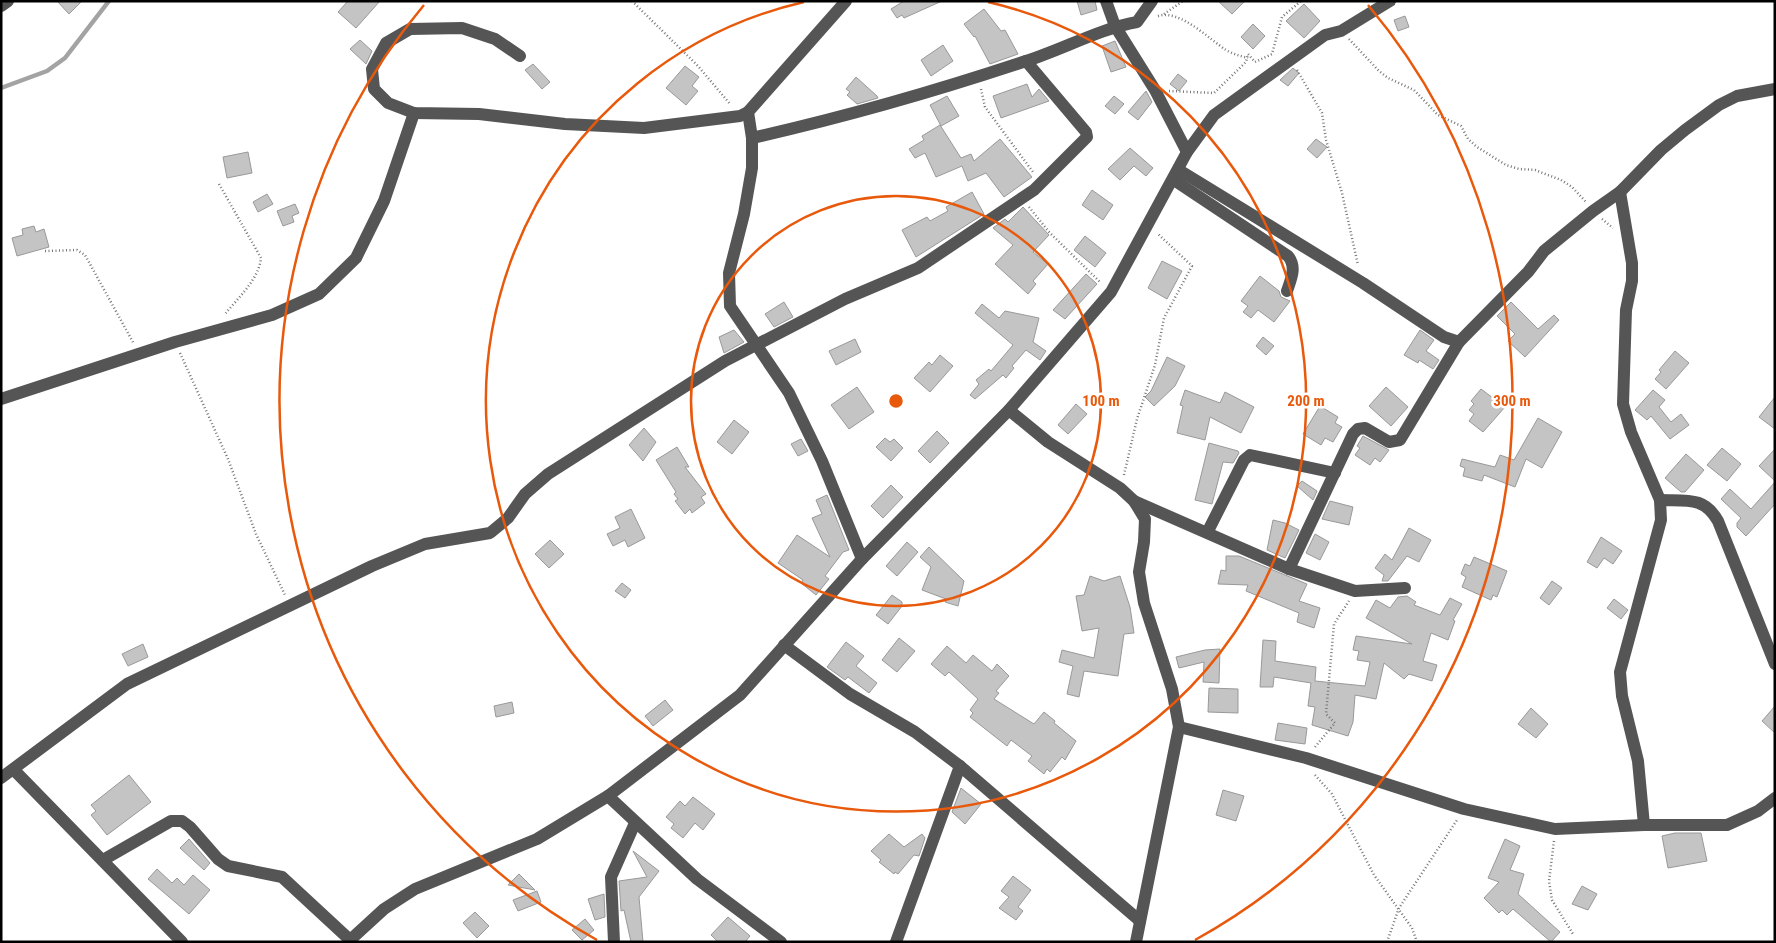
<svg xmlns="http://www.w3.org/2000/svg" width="1776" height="943" font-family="'Roboto Condensed',sans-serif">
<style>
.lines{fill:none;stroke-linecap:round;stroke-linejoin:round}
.stream{stroke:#a3a3a3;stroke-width:4.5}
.building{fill:#c4c4c4;stroke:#999}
.path{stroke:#777;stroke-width:2.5;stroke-dasharray:1 2.5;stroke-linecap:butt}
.minor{stroke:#555;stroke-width:12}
.ring{fill:none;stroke:#e8590c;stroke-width:2.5}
.centre{fill:#e8590c;stroke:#fff;stroke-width:2.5}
.ring-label{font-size:15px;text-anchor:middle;font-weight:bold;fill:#e8590c;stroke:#fff;stroke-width:5;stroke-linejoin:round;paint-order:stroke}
</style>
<rect width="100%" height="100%" fill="#fff"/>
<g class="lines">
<!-- stream -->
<polyline class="stream" points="1,88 47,71 65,58 109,1"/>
</g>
<!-- building -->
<g class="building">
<polygon points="57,1 82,1 69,14"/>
<polygon points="348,1 380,1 356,28 338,12"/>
<polygon points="904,1 942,1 904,18 902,15 897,18 891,9"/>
<polygon points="1077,1 1095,1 1097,10 1081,15"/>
<polygon points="1218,1 1245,1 1232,14"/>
<polygon points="1304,4 1320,21 1304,38 1286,21"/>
<polygon points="984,9 1001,31 1005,30 1018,54 990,64 975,36 974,37 964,24"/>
<polygon points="1405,16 1409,27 1398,31 1394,20"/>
<polygon points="1253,24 1265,36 1253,49 1241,37"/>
<polygon points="360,40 372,51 366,64 350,49"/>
<polygon points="1115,41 1126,67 1111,72 1102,46"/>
<polygon points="943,45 953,61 931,76 921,60"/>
<polygon points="533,64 550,82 542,89 525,70"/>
<polygon points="685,66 699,77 692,86 698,91 686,105 666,88"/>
<polygon points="1293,68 1299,73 1288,86 1280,80"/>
<polygon points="1178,74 1187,81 1179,91 1170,84"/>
<polygon points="856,77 877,96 878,98 857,104 847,95 850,92 846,89"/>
<polygon points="1027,84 1032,97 1039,89 1049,101 1001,118 993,96"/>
<polygon points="1146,91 1152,102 1138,120 1128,112"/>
<polygon points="947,96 959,116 941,126 930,105"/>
<polygon points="1114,96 1124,104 1115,114 1105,106"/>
<polygon points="940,125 961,158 971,154 974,161 1000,139 1032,177 1004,197 986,173 968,181 962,166 936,177 925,153 915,158 909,149 924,140 922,136"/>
<polygon points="1316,139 1327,147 1317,158 1307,149"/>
<polygon points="1130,148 1153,168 1146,176 1134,166 1120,180 1108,169"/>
<polygon points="248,152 252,173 227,178 223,157"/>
<polygon points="1092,190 1113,205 1103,220 1082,205"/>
<polygon points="972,192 984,214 916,257 902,230 927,217 930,221 948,211 946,207"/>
<polygon points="267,194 273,204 258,212 253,202"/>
<polygon points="295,204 299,213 292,216 294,222 283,226 277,211"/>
<polygon points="1023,207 1049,235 1033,252 1048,264 1033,281 1036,284 1028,294 995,264 1013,245 993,228 1005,219 1008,222"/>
<polygon points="34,226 36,232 44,229 49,247 17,256 12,238 23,235 22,229"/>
<polygon points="1085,236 1106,253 1095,267 1074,250"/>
<polygon points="1162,261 1182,271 1167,299 1148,288"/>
<polygon points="1086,274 1097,284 1065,319 1053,310"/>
<polygon points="1260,276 1279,291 1281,297 1290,301 1274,322 1258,310 1251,318 1243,312 1248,306 1241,301"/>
<polygon points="784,302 793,317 774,327 765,314"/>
<polygon points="1511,302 1538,329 1554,315 1559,320 1525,357 1508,341 1515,334 1497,316"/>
<polygon points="982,304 999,318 1005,311 1039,318 1033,342 1046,351 1040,360 1026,350 1012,366 1014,368 1006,378 1003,375 975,399 970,395 979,384 976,380 989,369 991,371 1013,345 975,313"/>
<polygon points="734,330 744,342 724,353 719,337"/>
<polygon points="1420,330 1434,340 1426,351 1439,360 1433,369 1419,360 1418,363 1404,355"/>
<polygon points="1263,337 1274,346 1266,355 1256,346"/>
<polygon points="855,339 861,352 836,365 829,351"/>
<polygon points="1675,351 1689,363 1666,389 1655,379 1661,372 1659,370"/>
<polygon points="940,355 953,366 930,392 914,378 929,362 932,365"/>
<polygon points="1167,357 1185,366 1175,386 1154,406 1145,397 1151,391"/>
<polygon points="857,387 874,412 849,429 831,405"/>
<polygon points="1386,387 1408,407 1391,426 1369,406"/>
<polygon points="1481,389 1505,407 1483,432 1469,421 1474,414 1469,410 1474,404 1471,401"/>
<polygon points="1185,390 1220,403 1225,392 1254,407 1241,433 1210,417 1205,440 1177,433 1183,406 1180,405"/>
<polygon points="1653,390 1665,400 1659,407 1671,422 1681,414 1689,425 1670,439 1651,416 1647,420 1635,410"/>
<polygon points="1775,397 1775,429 1759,417"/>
<polygon points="1076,404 1087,414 1068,434 1058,425"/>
<polygon points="1320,406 1338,417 1335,423 1342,427 1333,442 1325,438 1321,445 1303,434"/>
<polygon points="1538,418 1562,432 1542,468 1526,459 1515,487 1484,475 1482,481 1463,476 1465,468 1460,466 1462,459 1495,467 1500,455 1514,460"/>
<polygon points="734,420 749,432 732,454 717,442"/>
<polygon points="644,428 656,442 643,461 629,445"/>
<polygon points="937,431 949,443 930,463 918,451"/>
<polygon points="1363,436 1389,450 1380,462 1375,458 1370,465 1355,455 1360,448 1357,446"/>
<polygon points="885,438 890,442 894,439 903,448 891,461 876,447"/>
<polygon points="801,439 808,451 798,456 791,444"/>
<polygon points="1209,443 1238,451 1239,453 1233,463 1223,462 1212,504 1195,500"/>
<polygon points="677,447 689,467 685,467 706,494 701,497 705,503 692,513 690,509 685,514 675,501 678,499 674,494 676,492 656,460"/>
<polygon points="1722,448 1741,464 1727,481 1707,465"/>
<polygon points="1775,449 1775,481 1759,466"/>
<polygon points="1686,454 1704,470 1685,492 1681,492 1665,478"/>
<polygon points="1302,481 1317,491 1313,500 1297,486"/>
<polygon points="1775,482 1775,504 1746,536 1737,527 1737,523 1741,518 1721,499 1730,489 1751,509"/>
<polygon points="891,485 903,497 883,518 871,506"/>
<polygon points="827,495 849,550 843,552 825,576 829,579 816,595 801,583 803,580 778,563 797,535 830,557 812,518 822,514 816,500"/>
<polygon points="1330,501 1353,507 1349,525 1322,519"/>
<polygon points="631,509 645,538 628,547 625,540 613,546 607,534 620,528 615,517"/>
<polygon points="1273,520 1285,523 1299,530 1285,558 1267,550"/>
<polygon points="1409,528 1431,540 1419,562 1407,556 1388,581 1382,581 1384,575 1375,568 1385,554 1392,560"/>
<polygon points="1315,534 1329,542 1320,560 1306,553"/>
<polygon points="1601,537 1622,551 1613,564 1604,558 1597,568 1587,562"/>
<polygon points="550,540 564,554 549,568 535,554"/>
<polygon points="907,542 918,552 897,576 886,566"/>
<polygon points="929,547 964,581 958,606 945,602 946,599 922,590 931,567 920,557"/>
<polygon points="1226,556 1239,556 1307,584 1299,601 1320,608 1314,628 1297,622 1299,613 1246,591 1248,585 1218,584 1221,570 1226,571"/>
<polygon points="1474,557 1507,571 1497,597 1493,595 1491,600 1462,587 1466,577 1461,574 1465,564 1470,566"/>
<polygon points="1090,576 1104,581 1120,576 1130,607 1134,633 1124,634 1118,676 1084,671 1079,697 1067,694 1073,666 1059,662 1062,650 1094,658 1099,628 1082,631 1076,596 1084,595"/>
<polygon points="1552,581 1562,588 1549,605 1540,598"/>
<polygon points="622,583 631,590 625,598 615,591"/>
<polygon points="892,595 902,602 902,606 888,624 876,615"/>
<polygon points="1407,596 1416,602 1414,605 1440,615 1450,598 1462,604 1453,620 1455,621 1448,640 1431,633 1423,661 1437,665 1432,681 1409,674 1404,679 1384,663 1376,699 1355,695 1353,722 1348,736 1312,725 1315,707 1308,706 1311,683 1274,677 1273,687 1260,687 1263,640 1276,641 1275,661 1316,667 1315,681 1365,686 1370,662 1357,660 1359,651 1353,650 1356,636 1412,644 1366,618 1376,600 1390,608 1398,597"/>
<polygon points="1614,599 1628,610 1621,619 1607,608"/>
<polygon points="899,638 915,651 897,672 882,660"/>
<polygon points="846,642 864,656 856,666 877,683 869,693 848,677 845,680 827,667"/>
<polygon points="143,644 148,657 128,666 122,654"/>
<polygon points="947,646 966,663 973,655 992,671 997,664 1009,676 996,691 999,693 994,699 1034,724 1044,712 1055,721 1054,723 1076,741 1065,760 1062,757 1050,772 1047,769 1044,774 1028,761 1032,756 1011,740 1007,746 970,717 973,713 970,710 978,699 949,672 945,676 931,664"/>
<polygon points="1220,649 1219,683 1203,682 1204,662 1179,668 1176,657 1205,650"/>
<polygon points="1209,688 1238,689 1238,713 1208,712"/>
<polygon points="665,700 673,710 653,726 645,716"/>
<polygon points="512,702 514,713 496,717 494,706"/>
<polygon points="1775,706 1775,733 1762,721"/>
<polygon points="1531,708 1548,724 1536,738 1518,724"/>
<polygon points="1278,723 1307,728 1305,744 1275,740"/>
<polygon points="129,775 151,802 107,835 91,815 96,811 91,805"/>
<polygon points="961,788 981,804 965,824 952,812"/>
<polygon points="1223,790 1244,796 1236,821 1216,815"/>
<polygon points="693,797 715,814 703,830 695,823 683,838 671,828 674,824 666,817 680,801 685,806"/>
<polygon points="1675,833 1701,833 1707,861 1668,868 1662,836"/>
<polygon points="889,834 904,847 922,834 925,838 919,856 914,855 898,874 895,872 894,874 879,862 881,860 871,851"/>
<polygon points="189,839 210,863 204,870 180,848"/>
<polygon points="1505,839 1520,846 1510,870 1524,874 1518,894 1560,932 1551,942 1513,909 1507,915 1502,910 1499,913 1484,898 1499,882 1488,878"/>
<polygon points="633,851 659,871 639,897 643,942 631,942 624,910 621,911 619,881 647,877"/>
<polygon points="157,869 172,883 177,878 184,885 193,875 210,890 189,914 148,879"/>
<polygon points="519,874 535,890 508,885"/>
<polygon points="1013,876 1031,890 1018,907 1023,911 1016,920 999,908 1009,897 1001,891"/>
<polygon points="1582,886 1597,894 1588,910 1572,904"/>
<polygon points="537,891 541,902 518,911 513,900"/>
<polygon points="604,894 605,917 595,920 588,899"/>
<polygon points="475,912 489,926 477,938 463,923"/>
<polygon points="728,917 750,936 745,942 718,942 711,935"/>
<polygon points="585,919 594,930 582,940 572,930"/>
</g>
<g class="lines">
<!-- path -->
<g class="path">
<polyline points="632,1 698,66 730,104"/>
<polyline points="1164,14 1183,1 1193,1"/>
<path d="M1158,16C1180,9 1209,39 1226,50C1233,54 1240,56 1248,58"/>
<polyline points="1349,39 1379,71 1388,78 1414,90 1438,115 1461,126 1468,139 1477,147 1506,165 1519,169 1535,170 1561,180 1572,187 1586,202"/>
<polyline points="1297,70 1322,113 1326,140 1342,193 1358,265"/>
<polyline points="981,89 985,107 1033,172"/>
<polyline points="1169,91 1214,93 1246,62 1248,54 1255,62 1272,54 1282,17 1301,1"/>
<path d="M219,184L261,258C259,279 238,298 225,314"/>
<polyline points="1029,207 1049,232 1101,283"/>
<polyline points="1602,219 1613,228"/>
<polyline points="45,251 77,250 85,255 134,344"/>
<polyline points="180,353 228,459 256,534 285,595"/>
<polyline points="1124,475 1137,419 1155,365 1164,318 1192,266 1157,233"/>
<polyline points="1315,747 1335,723 1326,714 1334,624 1349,601"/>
<polyline points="1315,775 1332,794 1374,875 1412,928 1417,942"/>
<polyline points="1554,841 1549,881 1552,900 1573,934"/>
<polyline points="1387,942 1399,908 1457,820"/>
</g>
<!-- minor -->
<g class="minor">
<polyline points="846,1 748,112 752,138 752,168 744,214 729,273 730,306 789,393 822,461 862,559"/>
<polyline points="1106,1 1115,26 1155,90 1187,152"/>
<polyline points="1,6 8,1"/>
<polyline points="520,56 495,39 462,28 410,29 386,43 372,69 374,89 388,103 414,113 479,114 565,124 644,128 740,116 748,112"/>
<path d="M752,138C845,117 936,91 1026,61C1064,49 1099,29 1137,22L1152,1"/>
<polyline points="1179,170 1363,283 1444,337 1459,342 1528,272 1544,251 1593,211 1620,192 1661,150 1685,130 1719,105 1737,96 1775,89"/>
<path d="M1174,180L1288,256C1297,267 1291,279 1287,291"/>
<polyline points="1620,192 1632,263 1632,281 1626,310 1623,404 1631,432 1660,500 1661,520 1620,672 1622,696 1638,761 1644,825"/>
<polyline points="1,399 175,342 272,315 319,294 356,258 384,201 414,113"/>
<polyline points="1009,410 1048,442 1120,488 1134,501 1145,519 1144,542 1139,572 1144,603 1172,689 1179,727 1136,942"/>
<path d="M1660,500C1686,501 1704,496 1718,521L1775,664"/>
<polyline points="1134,501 1289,569 1355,591 1405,588"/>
<polyline points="1208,531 1244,460 1250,455 1335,473"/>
<polyline points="1289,569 1353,434 1358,429 1365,428 1389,442 1400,440 1459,342"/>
<polyline points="784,645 850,694 915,732 960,766 1140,921"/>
<polyline points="1179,727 1306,758 1464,809 1555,829 1644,825 1727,825 1758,811 1775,798"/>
<polyline points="14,770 182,942"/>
<polyline points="1,778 127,684 372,566 425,544 490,533 508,518 525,494 548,474 725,361 845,299 918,268 1034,190 1087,137 1086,132 1026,61"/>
<polyline points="608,796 697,879 781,942"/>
<polyline points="103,860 171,821 182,821 190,827 218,859 228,866 282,877 350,940"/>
<polyline points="348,942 384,909 415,889 537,839 608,796 740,695 862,559 1009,410 1111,292 1187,152 1214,115 1325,35 1341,31 1390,1"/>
<polyline points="614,942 611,877 635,823"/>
<polyline points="896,942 960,766"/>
</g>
</g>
<!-- distance rings -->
<g class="ring">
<circle cx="896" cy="401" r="205"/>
<path d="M988 2A410 410 0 1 1 804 2"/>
<path d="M597 940A616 616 0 0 1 424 5M1368 5A616 616 0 0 1 1195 940"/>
</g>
<circle cx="896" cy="401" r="8" class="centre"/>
<g class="ring-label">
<text x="1101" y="406">100 m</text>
<text x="1306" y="406">200 m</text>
<text x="1512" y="406">300 m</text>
</g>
<!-- border -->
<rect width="1776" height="943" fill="none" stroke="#000000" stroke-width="5"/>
</svg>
